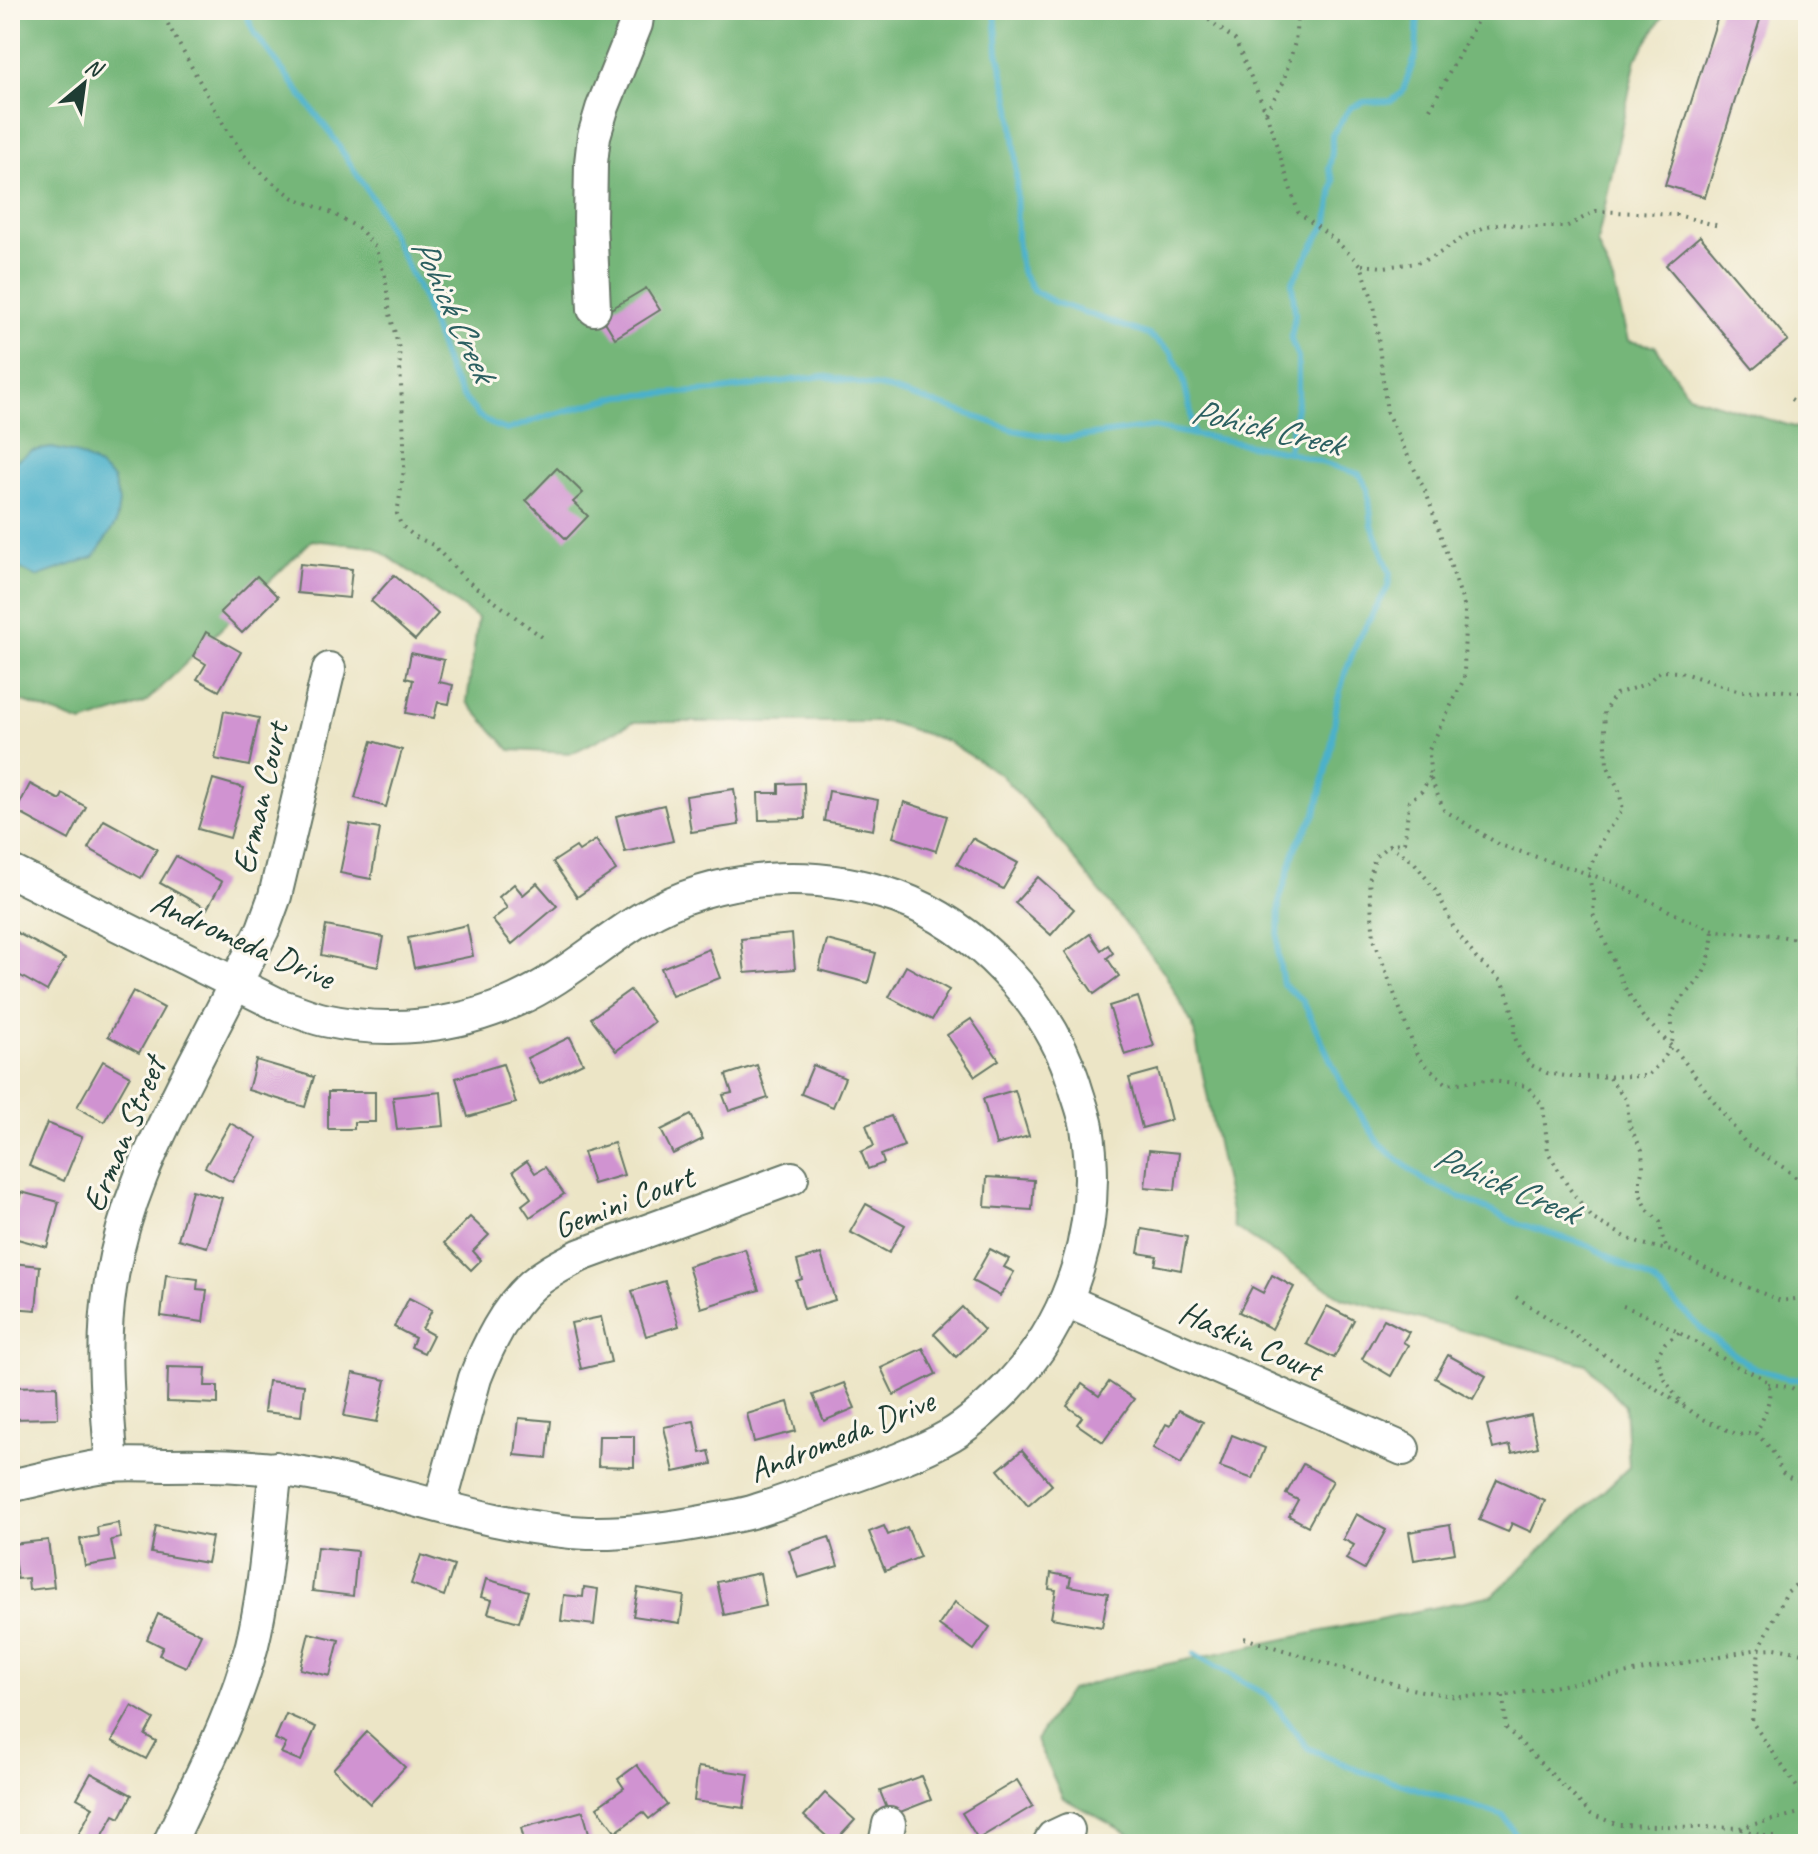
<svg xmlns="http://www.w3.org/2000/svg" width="1818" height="1854" font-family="Caveat,sans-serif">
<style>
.forest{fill:#74b679;stroke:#4a7a56;stroke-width:2}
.water{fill:#4bb1ca;stroke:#35777f;stroke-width:2}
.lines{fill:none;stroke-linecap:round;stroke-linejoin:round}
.stream{stroke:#4bb1ca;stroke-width:6}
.building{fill:#d093d1}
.minor-casing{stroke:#677867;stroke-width:36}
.path{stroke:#677867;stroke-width:4;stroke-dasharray:2 6;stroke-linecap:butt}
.minor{stroke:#fff;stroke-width:32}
.labels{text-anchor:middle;stroke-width:6;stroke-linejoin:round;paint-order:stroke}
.street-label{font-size:34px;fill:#1f3d34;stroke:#fbf7ec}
.water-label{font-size:36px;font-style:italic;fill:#2c6061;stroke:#fbf7ec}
</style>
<rect width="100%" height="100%" fill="#fbf7ec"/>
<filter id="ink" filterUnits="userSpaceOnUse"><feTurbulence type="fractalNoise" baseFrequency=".0125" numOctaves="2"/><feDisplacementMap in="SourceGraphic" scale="16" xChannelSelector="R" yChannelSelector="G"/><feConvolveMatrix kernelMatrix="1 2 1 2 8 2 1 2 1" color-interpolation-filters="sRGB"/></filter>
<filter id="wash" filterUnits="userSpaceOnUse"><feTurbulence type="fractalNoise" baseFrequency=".006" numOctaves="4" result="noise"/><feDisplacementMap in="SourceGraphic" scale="32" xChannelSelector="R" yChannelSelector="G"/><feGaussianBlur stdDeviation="1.8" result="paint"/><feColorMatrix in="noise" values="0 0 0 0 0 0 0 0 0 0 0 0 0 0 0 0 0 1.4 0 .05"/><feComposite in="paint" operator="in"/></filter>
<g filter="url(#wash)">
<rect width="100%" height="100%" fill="#ece5c6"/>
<!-- forest -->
<polygon class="forest" points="10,10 1667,10 1636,59 1597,243 1613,281 1628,341 1655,346 1688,395 1808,431 1808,1844 1147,1844 1063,1798 1036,1740 1070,1690 1129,1672 1493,1595 1629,1467 1625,1406 1586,1364 1343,1298 1234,1227 1193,1026 1164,972 1046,824 1001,775 947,741 888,722 633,722 572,753 510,750 467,702 478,618 374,547 312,540 145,703 82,723 10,697"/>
<!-- water -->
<polygon class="water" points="52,448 75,453 96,464 113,479 119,502 116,523 94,557 36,577 10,563 10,464 32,451"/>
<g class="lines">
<!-- stream -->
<g class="stream">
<polyline points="244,10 255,34 331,134 376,204 422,296 449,372 463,397 479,416 493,425 507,430 547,416 621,396 714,391 823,376 889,389 957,410 1013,430 1062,439 1153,427 1288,452 1359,474 1368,489 1372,525 1390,573 1388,587 1358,640 1346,670 1337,702 1332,742 1316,813 1296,846 1279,902 1278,955 1283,984 1303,1001 1345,1091 1381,1146 1425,1181 1517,1223 1590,1246 1653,1281 1705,1332 1750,1366 1789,1379 1808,1379"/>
<polyline points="995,10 998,52 1011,107 1016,158 1017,238 1021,271 1034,291 1054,302 1149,335 1171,352 1182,374 1190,408 1193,435"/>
<polyline points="1288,452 1298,396 1298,358 1291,339 1295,314 1292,282 1328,221 1334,181 1329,169 1332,152 1332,135 1350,108 1364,102 1391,101 1402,93 1416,55 1418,10"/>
<polyline points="1195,1654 1268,1696 1308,1748 1360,1771 1504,1816 1521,1844"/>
</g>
</g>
<g id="blocks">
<!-- building -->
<g class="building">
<polygon points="1720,10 1763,10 1705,197 1665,185"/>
<polygon points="1700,236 1788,340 1753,369 1666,265"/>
<polygon points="646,288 660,310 615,338 601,315"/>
<polygon points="557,468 583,493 573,502 588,516 566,539 526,500"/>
<polygon points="300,564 352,569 349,598 297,593"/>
<polygon points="394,575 438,614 415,640 371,601"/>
<polygon points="257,576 278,597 242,633 220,612"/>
<polygon points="206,632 241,652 219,691 197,679 206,664 193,656"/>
<polygon points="411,653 444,660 439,682 453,685 449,704 438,702 434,718 406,713 413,680 406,678"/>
<polygon points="224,711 259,718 249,766 215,759"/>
<polygon points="372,741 402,750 386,807 355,798"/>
<polygon points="213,779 244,788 230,838 198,829"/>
<polygon points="804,783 805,819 759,820 758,793 779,793 779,784"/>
<polygon points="30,784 60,800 63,794 86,807 69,840 16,811"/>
<polygon points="734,789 739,825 691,832 686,796"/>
<polygon points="829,791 878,800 873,830 824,821"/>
<polygon points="904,802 947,816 936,851 893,837"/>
<polygon points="664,805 673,841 625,852 616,816"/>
<polygon points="104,820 157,849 141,878 88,848"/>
<polygon points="350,824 380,829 371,879 340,873"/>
<polygon points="972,838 1018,863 1003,889 957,864"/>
<polygon points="596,840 616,870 577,897 553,862 576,847 579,851"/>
<polygon points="176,856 222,882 207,909 160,883"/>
<polygon points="1038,877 1074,909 1051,935 1015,903"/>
<polygon points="537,883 557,906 512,944 492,920 507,908 499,897 514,884 523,895"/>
<polygon points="467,925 473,956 414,968 408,938"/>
<polygon points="326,926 384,937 378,967 321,955"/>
<polygon points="14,931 65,959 47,991 10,970 10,938"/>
<polygon points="792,934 795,969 745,973 741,939"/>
<polygon points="1090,934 1101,950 1108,945 1113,953 1107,958 1119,976 1094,994 1065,952"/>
<polygon points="827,940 876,953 868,983 819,970"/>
<polygon points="709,949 720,978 672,996 661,968"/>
<polygon points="906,966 949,990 932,1020 889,997"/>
<polygon points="630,990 654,1022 616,1051 591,1018"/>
<polygon points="133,991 164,1008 139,1053 108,1036"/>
<polygon points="1138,997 1154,1046 1125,1055 1109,1006"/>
<polygon points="971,1019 999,1060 975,1076 947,1035"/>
<polygon points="570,1037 583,1063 540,1084 527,1058"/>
<polygon points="256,1060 314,1077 305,1107 248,1090"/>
<polygon points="103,1061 130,1076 104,1122 77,1107"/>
<polygon points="503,1064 516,1103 468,1117 456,1078"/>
<polygon points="757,1065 768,1098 729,1111 723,1095 732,1093 726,1075"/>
<polygon points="813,1065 845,1078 833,1107 801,1094"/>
<polygon points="1158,1070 1171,1120 1142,1128 1129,1078"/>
<polygon points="1015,1090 1029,1136 996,1145 983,1099"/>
<polygon points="328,1092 375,1092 375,1122 354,1122 354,1129 328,1129"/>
<polygon points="441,1092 444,1126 397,1130 393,1097"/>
<polygon points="691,1115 703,1139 673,1154 661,1130"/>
<polygon points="891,1116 904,1146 881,1155 884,1163 868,1169 861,1152 874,1146 866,1125"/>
<polygon points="47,1123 82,1137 64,1181 29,1166"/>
<polygon points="230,1123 257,1138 232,1182 205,1167"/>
<polygon points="614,1143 624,1175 593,1184 583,1152"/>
<polygon points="1149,1150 1179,1153 1175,1190 1145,1187"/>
<polygon points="527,1161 535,1173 545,1167 564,1194 530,1217 522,1205 531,1198 513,1171"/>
<polygon points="987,1177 1034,1180 1032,1210 985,1207"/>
<polygon points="192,1190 222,1198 207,1247 178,1239"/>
<polygon points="21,1192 59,1202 47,1247 10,1237"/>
<polygon points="866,1204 905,1225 889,1253 850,1232"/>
<polygon points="470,1217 489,1235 473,1251 481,1260 471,1270 444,1243"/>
<polygon points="1142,1229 1187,1237 1181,1270 1155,1265 1157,1256 1138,1253"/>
<polygon points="745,1249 759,1290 701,1308 688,1266"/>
<polygon points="990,1249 1009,1259 1004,1267 1014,1272 1000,1296 972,1281"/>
<polygon points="821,1254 835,1300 804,1309 796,1281 802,1279 797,1261"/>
<polygon points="12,1263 40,1266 36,1310 11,1308 14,1284 10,1283"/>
<polygon points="166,1275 198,1279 197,1289 207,1290 203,1322 161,1316"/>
<polygon points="1272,1275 1294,1287 1272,1329 1239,1312 1252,1287 1263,1293"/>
<polygon points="665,1281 679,1326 646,1336 632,1291"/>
<polygon points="409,1298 432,1310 422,1329 433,1335 424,1353 411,1347 415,1338 394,1327"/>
<polygon points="1327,1306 1354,1320 1334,1358 1307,1344"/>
<polygon points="962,1307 984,1330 956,1357 934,1334"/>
<polygon points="601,1317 611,1362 581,1369 571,1323"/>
<polygon points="1384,1319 1409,1332 1403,1342 1408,1345 1391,1376 1362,1359"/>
<polygon points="923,1348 936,1374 894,1395 881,1368"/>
<polygon points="1448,1355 1486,1376 1473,1399 1435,1378"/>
<polygon points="168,1367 206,1368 205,1386 218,1386 218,1404 167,1402"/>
<polygon points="353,1373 386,1380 377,1422 344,1416"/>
<polygon points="268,1381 304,1385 301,1416 264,1412"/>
<polygon points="1109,1382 1134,1399 1103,1442 1077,1424 1082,1417 1067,1406 1082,1384 1099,1396"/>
<polygon points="844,1383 855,1408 824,1421 813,1395"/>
<polygon points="57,1386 58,1418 10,1419 10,1387"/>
<polygon points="788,1402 796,1431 754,1442 747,1414"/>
<polygon points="1179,1410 1203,1422 1181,1464 1153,1448 1166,1424 1170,1426"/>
<polygon points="1531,1415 1538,1447 1512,1453 1510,1445 1493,1449 1487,1425"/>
<polygon points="519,1418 551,1421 547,1458 515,1455"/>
<polygon points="694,1421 701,1453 709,1451 712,1464 674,1472 664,1427"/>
<polygon points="1232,1435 1265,1448 1253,1479 1220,1467"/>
<polygon points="599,1436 634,1436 634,1467 598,1466"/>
<polygon points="1022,1450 1052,1485 1028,1506 998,1470"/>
<polygon points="1303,1464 1333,1481 1308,1526 1289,1516 1298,1500 1286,1494"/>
<polygon points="1497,1479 1545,1501 1531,1532 1512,1523 1508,1532 1479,1520"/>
<polygon points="1356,1514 1386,1530 1364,1569 1346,1559 1354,1545 1343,1539"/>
<polygon points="118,1523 121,1538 111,1540 115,1561 85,1566 80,1539 98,1536 97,1527"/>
<polygon points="1450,1525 1455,1553 1414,1560 1409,1532"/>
<polygon points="156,1526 212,1537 207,1563 151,1553"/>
<polygon points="884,1526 888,1535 907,1527 920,1557 885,1571 869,1532"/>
<polygon points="829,1537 838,1566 798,1578 789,1550"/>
<polygon points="48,1540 54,1587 29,1590 28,1578 17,1579 12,1544"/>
<polygon points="317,1547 357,1551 353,1596 312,1591"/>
<polygon points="421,1555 454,1566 444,1596 411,1584"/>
<polygon points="760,1573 766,1606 724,1615 717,1582"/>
<polygon points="1051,1573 1071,1577 1069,1586 1108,1593 1102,1627 1051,1618 1056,1590 1049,1589"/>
<polygon points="486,1579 528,1591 519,1622 488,1613 492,1600 481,1597"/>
<polygon points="584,1587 598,1589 594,1625 561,1621 564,1595 583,1597"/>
<polygon points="638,1588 684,1596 680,1623 633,1616"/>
<polygon points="955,1602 990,1627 974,1650 939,1625"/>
<polygon points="158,1614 201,1634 186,1667 159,1655 163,1647 147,1639"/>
<polygon points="309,1633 339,1640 330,1676 300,1669"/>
<polygon points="10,1657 16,1658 12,1685 10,1685"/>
<polygon points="132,1706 154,1719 145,1735 156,1741 146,1759 112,1741"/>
<polygon points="286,1714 316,1727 301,1761 281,1753 286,1744 275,1739"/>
<polygon points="367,1732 405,1767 370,1804 333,1769"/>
<polygon points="637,1765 667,1805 649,1819 643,1812 616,1832 597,1807 624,1788 618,1779"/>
<polygon points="698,1767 749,1774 744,1808 694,1801"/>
<polygon points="91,1773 132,1795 120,1818 114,1815 98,1844 95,1844 78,1835 93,1807 77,1798"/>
<polygon points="921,1776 931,1800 890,1816 880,1791"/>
<polygon points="1017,1780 1033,1806 978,1839 962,1813"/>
<polygon points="825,1793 855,1820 834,1843 804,1816"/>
<polygon points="583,1811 591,1840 575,1844 525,1844 521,1828"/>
</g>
</g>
</g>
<g filter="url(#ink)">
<use href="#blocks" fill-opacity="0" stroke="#677867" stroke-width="2"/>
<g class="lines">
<!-- minor casing -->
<g class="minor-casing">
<g id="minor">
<polyline points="594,309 590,221 591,163 594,136 602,109 636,24 638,10"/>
<path d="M10,871L281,1006C295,1010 310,1017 324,1020C388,1034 457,1027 516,1000C561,980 599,945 641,919C716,873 815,868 897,897C976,926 1049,1003 1074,1083C1078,1097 1084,1112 1087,1127C1102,1224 1074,1320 1004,1391C988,1407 971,1423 951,1435C911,1458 866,1471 823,1487C802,1495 780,1503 758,1510C744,1515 728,1517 713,1520C672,1528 630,1534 588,1533C500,1529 415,1497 329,1478C276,1466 223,1464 169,1465C150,1465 130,1463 111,1465C78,1469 43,1479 10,1486"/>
<polyline points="1067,1301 1403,1449"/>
<path d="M112,1465C107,1406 101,1347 110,1288C123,1203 155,1141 193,1066C217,1020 240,975 263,929L275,896L329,669"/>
<path d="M440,1505L475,1378C488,1345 505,1309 532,1285C547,1272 564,1264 581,1255L792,1178"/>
<path d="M169,1844C199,1779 234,1715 252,1645C266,1588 269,1527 276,1468"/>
<polyline points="885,1844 889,1824"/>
<polyline points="1049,1844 1053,1837 1068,1830"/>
</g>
</g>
<!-- path -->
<g class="path">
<polyline points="160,10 225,127 247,159 272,182 294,198 330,212 360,229 375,247 385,276 390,314 399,349 404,438 404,470 397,514 401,525 414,536 433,545 466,580 542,637"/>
<polyline points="1196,10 1235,40 1266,112 1298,212 1336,241 1361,265 1374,304 1387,413 1427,495 1465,608 1464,679 1429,750 1430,777 1444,810 1500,845 1613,882 1683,918 1717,931 1774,935 1808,941"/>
<polyline points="1430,109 1483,10"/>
<polyline points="1266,112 1283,83 1295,42 1298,10"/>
<polyline points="1362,265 1384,267 1417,263 1435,256 1467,235 1487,226 1503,223 1525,227 1566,227 1596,211 1677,215 1719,226"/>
<polyline points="1791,399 1808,410"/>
<polyline points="1808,693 1775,690 1740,691 1680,672 1660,671 1646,684 1616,694 1604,711 1607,765 1619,790 1623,810 1604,835 1588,872 1594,900 1593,914 1625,988 1643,1017 1678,1053 1747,1145 1786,1169 1808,1188"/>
<path d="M1430,777L1422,791L1409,801C1407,815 1407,828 1404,842L1389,845L1375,857L1369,881L1374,939L1418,1058L1447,1084L1487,1080L1527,1086L1543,1106L1548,1152L1569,1188L1593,1219L1635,1242L1675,1252L1728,1279L1781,1301L1808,1297"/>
<path d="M1389,845L1414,862L1438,894L1454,928L1476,958L1503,982L1510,1002L1515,1024L1514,1035L1520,1051L1531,1065L1547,1073L1572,1077L1647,1076C1659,1064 1672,1053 1673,1035C1673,1030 1671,1023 1672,1017C1674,1003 1689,993 1697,982C1710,967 1711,949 1713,930"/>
<polyline points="1609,1078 1627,1100 1629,1125 1642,1150 1643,1167 1640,1179 1640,1194 1648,1210 1660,1222 1662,1236 1667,1249"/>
<path d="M1516,1297L1701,1418L1738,1435L1756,1433C1760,1438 1766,1443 1770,1448C1786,1470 1772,1476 1808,1482"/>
<path d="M1623,1306C1663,1320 1701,1347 1738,1367C1746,1371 1760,1374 1766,1381C1776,1391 1762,1422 1756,1433"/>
<path d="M1679,1333L1665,1343L1657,1356C1663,1377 1668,1388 1684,1405"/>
<polyline points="1768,1384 1790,1387 1808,1397"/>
<polyline points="1808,1575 1787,1592 1759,1649 1752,1722 1808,1803"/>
<polyline points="1244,1638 1411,1689 1457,1697 1503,1696 1759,1649 1775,1648 1808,1654"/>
<polyline points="1503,1696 1506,1728 1591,1814 1618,1825 1739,1828 1808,1811"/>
<polyline points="1741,1829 1763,1836 1774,1836 1781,1844"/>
</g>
<!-- minor -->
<use href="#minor" class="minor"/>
</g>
</g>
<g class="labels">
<!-- street labels -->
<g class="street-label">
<text transform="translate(259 798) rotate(-77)" y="12">Erman Court</text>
<text transform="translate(243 939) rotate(24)" y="12">Andromeda Drive</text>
<text transform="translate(123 1134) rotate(-67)" y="12">Erman Street</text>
<text transform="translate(623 1201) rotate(-21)" y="12">Gemini Court</text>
<text transform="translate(1251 1340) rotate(24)" y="12">Haskin Court</text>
<text transform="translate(841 1435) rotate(-22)" y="12">Andromeda Drive</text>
</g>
<!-- water labels -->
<g class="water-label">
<text transform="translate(455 309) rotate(65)" y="13">Pohick Creek</text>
<text transform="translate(1267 426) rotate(13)" y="13">Pohick Creek</text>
<text transform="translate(1507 1183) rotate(23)" y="13">Pohick Creek</text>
</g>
</g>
<!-- margin -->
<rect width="1818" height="1854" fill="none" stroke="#fbf7ec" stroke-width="40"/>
<!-- north arrow -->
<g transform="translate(84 84) rotate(29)" stroke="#fbf7ec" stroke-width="6" paint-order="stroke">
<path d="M0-6L14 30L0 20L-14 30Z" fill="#1f3d34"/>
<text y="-12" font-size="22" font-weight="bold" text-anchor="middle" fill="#1f3d34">N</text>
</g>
</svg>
